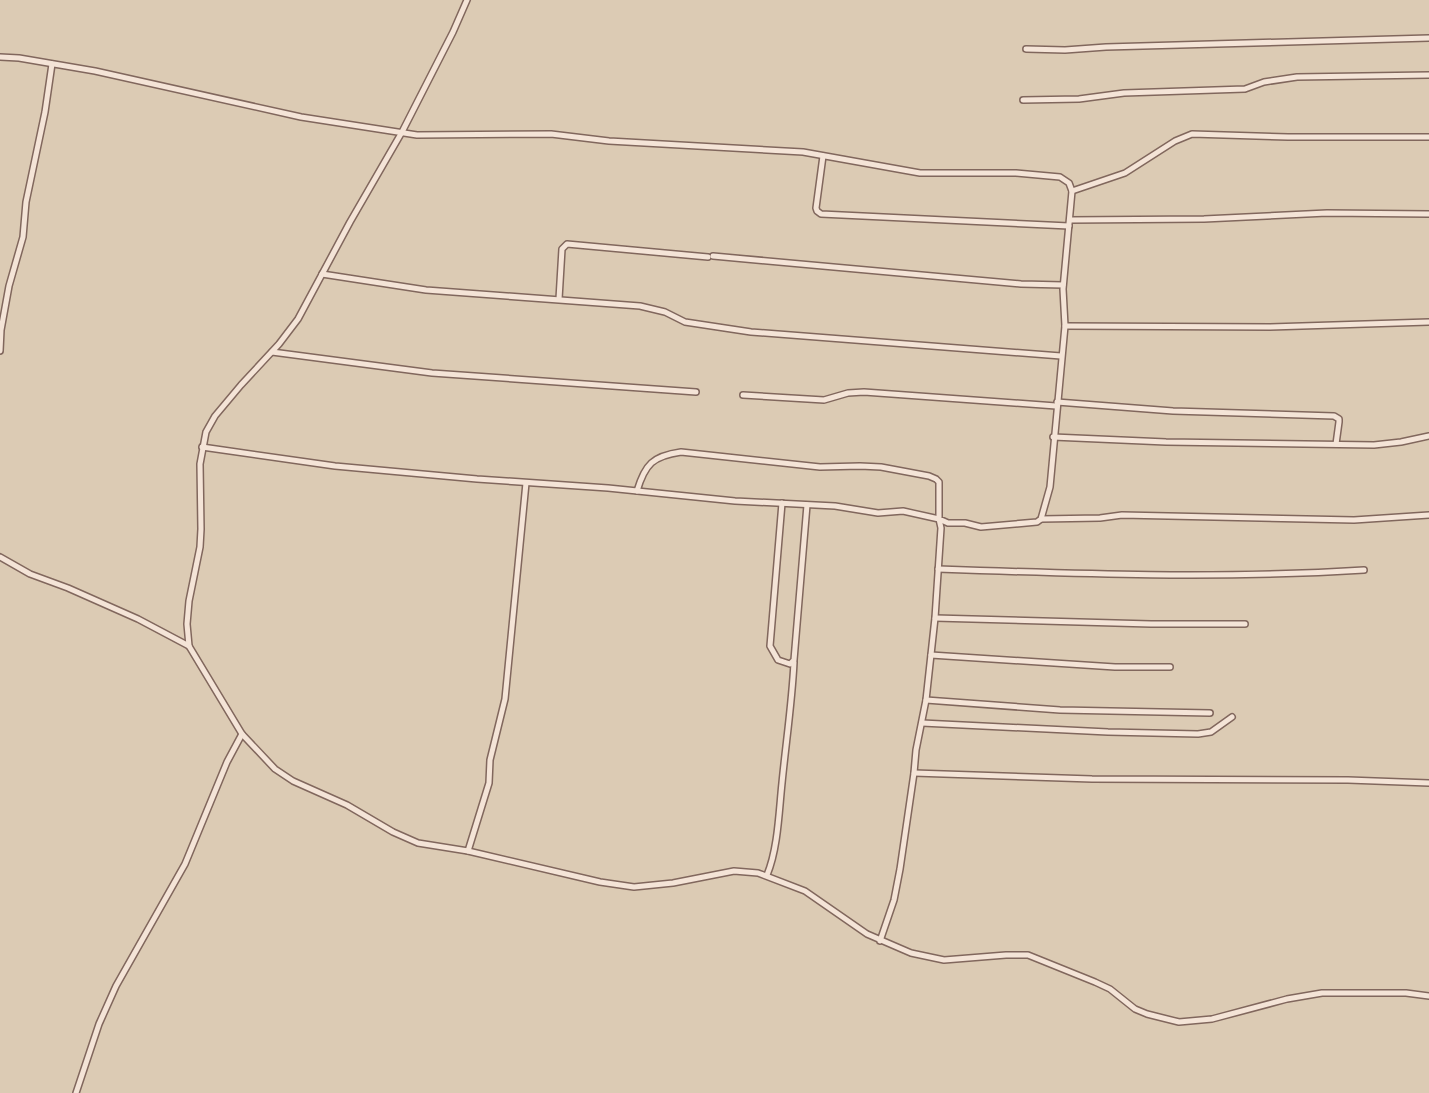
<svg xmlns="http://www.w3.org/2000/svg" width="1429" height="1093" font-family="'Crimson Pro',serif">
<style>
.farmland{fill:#dccbb4}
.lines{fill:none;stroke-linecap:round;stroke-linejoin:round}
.minor-casing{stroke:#81675d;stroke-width:8}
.minor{stroke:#f4e4d7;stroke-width:5}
</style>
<rect width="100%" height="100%" fill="#e8d5c5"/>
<!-- farmland -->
<rect class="farmland" x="0" y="0" width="1429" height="1093"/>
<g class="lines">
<!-- minor casing -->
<g class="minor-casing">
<g id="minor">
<polyline points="1026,49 1065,50 1106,47 1429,38"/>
<path d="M0,57L19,58L95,71L301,117L417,135L551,134L609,141L803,152L920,173H1016L1060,177L1069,183L1072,191L1063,289L1065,326L1050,487L1041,519L1037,522L981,527L965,523H948L939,519V482L936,479L929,476L881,467L860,466L820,467L681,452C653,456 645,464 637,491"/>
<polyline points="1023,100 1079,99 1124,93 1245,89 1264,82 1297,77 1429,75"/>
<polyline points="823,156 816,208 817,211 821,214 1069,226"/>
<polyline points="1072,191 1125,173 1175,141 1192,134 1288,137 1429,137"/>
<polyline points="1070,220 1204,219 1327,213 1429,214"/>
<polyline points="713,256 1021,284 1063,285"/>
<polyline points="322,274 426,290 640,306 665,312 685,322 751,332 1061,356"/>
<polyline points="559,299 562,249 567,244 708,257"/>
<polyline points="1065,326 1270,327 1429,322"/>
<polyline points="0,351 1,330 9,286 23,237 26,202 45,112 52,64"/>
<polyline points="272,352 432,373 696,392"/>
<polyline points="743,395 824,400 848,393 864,392 1056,406"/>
<polyline points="1057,402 1173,411 1334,416 1339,419 1339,422 1336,444"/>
<polyline points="1053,437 1166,442 1374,445 1401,442 1429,436"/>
<polyline points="202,447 335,466 477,479 608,488 735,501 835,506 878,513 903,511 939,519 941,528 935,618 926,700 916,750 914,773 900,869 894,900 880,941"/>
<polyline points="782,503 770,646 778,660 790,664 794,660 807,505"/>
<polyline points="1041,519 1100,518 1122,515 1354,520 1429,515"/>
<polyline points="0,557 30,574 68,588 138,619 189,646 242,734 275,769 293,781 347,805 393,832 418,843 468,851 600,882 634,887 673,883 734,871 758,873 805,891 867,934 911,953 944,960 1006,955 1028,955 1095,982 1110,989 1135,1009 1147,1014 1179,1022 1212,1019 1287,999 1322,993 1406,993 1429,996"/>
<path d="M938,569C1079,574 1222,579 1364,570"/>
<polyline points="935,618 1151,624 1245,624"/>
<polyline points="189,646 187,624 189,601 200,547 201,529 200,464 206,432 215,416 241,385 279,344 298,319 350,222 402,132 453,32 467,0"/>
<polyline points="931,655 1115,667 1170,667"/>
<polyline points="926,700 1060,710 1210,713"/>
<polyline points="922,723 1108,732 1198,734 1211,732 1232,717"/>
<polyline points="914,773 1092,779 1348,780 1429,783"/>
<polyline points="468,851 489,783 490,760 505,699 526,483"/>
<path d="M767,875C778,849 779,811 782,783C786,742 792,703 794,662"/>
<polyline points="76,1093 99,1024 116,986 185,864 227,762 242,734"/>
</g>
</g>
<!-- minor -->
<use href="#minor" class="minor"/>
</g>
</svg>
